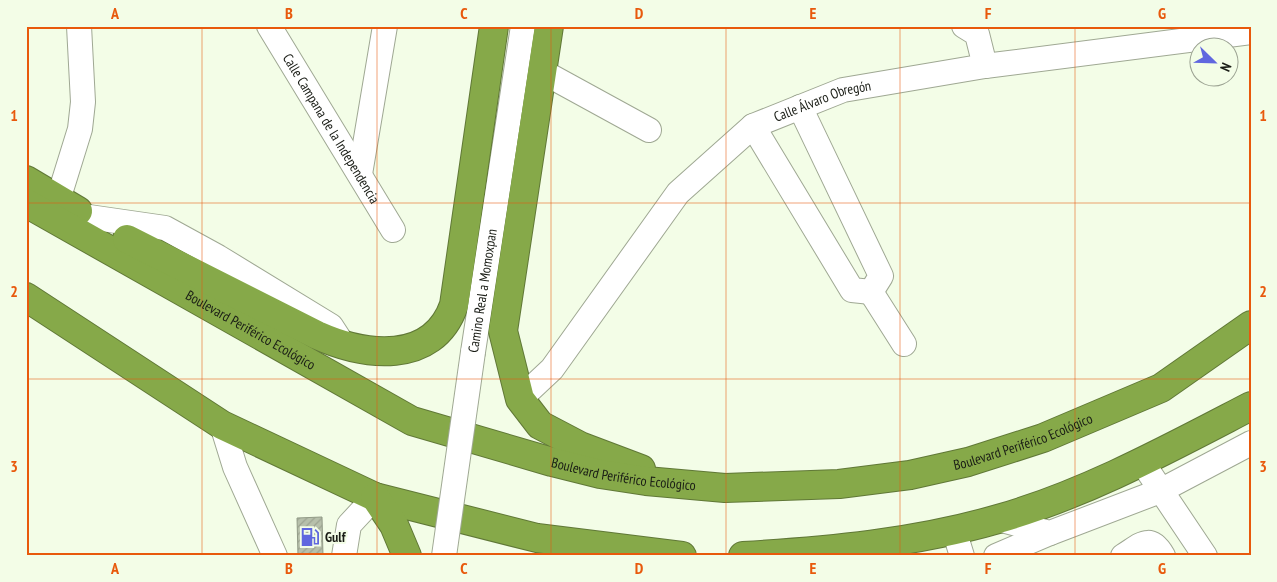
<svg xmlns="http://www.w3.org/2000/svg" width="1277" height="582" font-family="'PT Sans Narrow',sans-serif">
<style>
.building{fill:url(#building-hatch);stroke:#929b87}
.lines{fill:none;stroke-linecap:round;stroke-linejoin:round}
.minor-casing{stroke:#9fa893;stroke-width:26}
.highway-casing{stroke:#607837;stroke-width:30}
.minor{stroke:#fff;stroke-width:24}
.highway{stroke:#86a949;stroke-width:28}
.minor-bridge-casing{stroke:#9fa893;stroke-width:26;stroke-linecap:butt}
.minor-bridge{stroke:#fff;stroke-width:24}
.grid{fill:none;stroke:#e8590c;stroke-width:1;stroke-opacity:0.55}
.labels{text-anchor:middle;stroke-width:4;stroke-linejoin:round;paint-order:stroke}
.street-label{font-size:14px;fill:#191c15;stroke:#f3fde7}
.poi-label{font-size:14px;font-weight:bold;fill:#191c15;stroke:#f3fde7;text-anchor:start}
.neatline{fill:none;stroke:#e8590c;stroke-width:2}
.grid-label{font-size:16px;text-anchor:middle;font-weight:bold;fill:#e8590c}
</style>
<defs>
<pattern id="building-hatch" width="6" height="6" patternUnits="userSpaceOnUse" patternTransform="scale(1.25)"><rect width="6" height="6" fill="#b7c0ab"/><path d="M-1 1l2-2M0 6l6-6M5 7l2-2" fill="none" stroke="#9da492"/></pattern>
</defs>
<rect width="100%" height="100%" fill="#f3fde7"/>
<!-- building -->
<polygon class="building" points="322,517 323,556 298,556 297,518"/>
<g class="lines">
<!-- minor casing -->
<g class="minor-casing">
<g id="minor">
<path id="s1" d="M269,26L393,230"/>
<polyline points="964,26 977,34 985,66"/>
<polyline points="543,72 649,130"/>
<polyline points="800,107 881,276 871,292"/>
<polyline points="753,126 852,290 871,292"/>
<polyline points="360,174 385,26"/>
<polyline points="58,200 80,129 83,102 79,26"/>
<polyline points="89,217 165,228 218,257 331,326 344,346"/>
<polyline points="871,292 904,344"/>
<path id="s2" d="M473,352L523,26"/>
<path id="s3" d="M520,399L552,369L678,193L753,126L843,90L985,66L1251,32"/>
<polyline points="222,425 235,467 275,556"/>
<polyline points="1142,462 1205,556"/>
<polyline points="998,519 1050,533 1160,491 1251,443"/>
<polyline points="954,530 962,556"/>
<polyline points="344,556 349,525 375,497"/>
<polyline points="996,556 1050,533"/>
<path d="M1123,556C1141,545 1150,533 1163,556"/>
</g>
</g>
<!-- highway casing -->
<g class="highway-casing">
<g id="highway">
<polyline points="549,26 503,331 520,399 540,425 580,446 641,469"/>
<polyline points="26,180 78,211"/>
<path id="s4" d="M26,203L412,421L552,462L600,474L646,481L725,488L839,484L910,475L968,462L1043,438L1161,388L1251,325"/>
<path d="M127,239L317,335C364,356 433,366 454,305L494,26"/>
<polyline points="26,297 222,425 375,497 537,538 682,556"/>
<polyline points="375,497 394,525 407,556"/>
<path d="M743,556C828,551 915,543 998,519C1086,494 1170,448 1251,406"/>
</g>
</g>
<!-- minor -->
<use href="#minor" class="minor"/>
<!-- highway -->
<use href="#highway" class="highway"/>
<!-- minor-bridge casing -->
<g class="minor-bridge-casing">
<polyline id="minor-bridge" points="444,556 473,352"/>
</g>
<!-- minor-bridge -->
<use href="#minor-bridge" class="minor-bridge"/>
</g>
<!-- grid -->
<path class="grid" d="M202,26V556M377,26V556M551,26V556M726,26V556M900,26V556M1075,26V556M26,203H1251M26,379H1251"/>
<!-- icons -->
<defs>
<g id="fuel-bare" transform="scale(1.5)"><path d="M-5.5-6h7V0h2V4h1.3V-2.5L3-4.5l.8-.8L6-3V5H2.5V1h-1V6h-7ZM-4.2-4.7v3.2H.2V-4.7Z" fill="#6067df" stroke="#f3fde7" stroke-width="2.5" paint-order="stroke"/></g>
</defs>
<g fill-rule="evenodd">
<use href="#fuel-bare" x="310" y="537"/>
</g>
<g class="labels">
<!-- street labels -->
<g class="street-label">
<text dy="5" stroke="none"><textPath href="#s3" startOffset="435">Calle Álvaro Obregón</textPath></text>
<text dy="5" stroke="none"><textPath href="#s1" startOffset="120">Calle Campana de la Independencia</textPath></text>
<text dy="5" stroke="none"><textPath href="#s2" startOffset="62">Camino Real a Momoxpan</textPath></text>
<text dy="5" stroke="none"><textPath href="#s4" startOffset="258">Boulevard Periférico Ecológico</textPath></text>
<text dy="5" stroke="none"><textPath href="#s4" startOffset="1068">Boulevard Periférico Ecológico</textPath></text>
<text dy="5" stroke="none"><textPath href="#s4" startOffset="662">Boulevard Periférico Ecológico</textPath></text>
</g>
<!-- poi labels -->
<g class="poi-label">
<text x="325" y="542">Gulf</text>
</g>
</g>
<!-- border -->
<rect width="1277" height="582" fill="none" stroke="#f3fde7" stroke-width="55"/>
<!-- north arrow -->
<g transform="translate(1214 62) rotate(113)"><circle r="24" fill="#f3fde7" stroke="#9ca393"/>
<path d="M0-4L9 19L0 12L-9 19Z" fill="#6067df"/>
<text y="-8" font-size="14" font-weight="bold" text-anchor="middle" fill="#191c15">N</text>
</g>
<rect x="28" y="28" width="1222" height="526" class="neatline"/>
<g class="grid-label">
<text x="115" y="19">A</text>
<text x="289" y="19">B</text>
<text x="464" y="19">C</text>
<text x="639" y="19">D</text>
<text x="813" y="19">E</text>
<text x="988" y="19">F</text>
<text x="1162" y="19">G</text>
<text x="14" y="121">1</text>
<text x="1263" y="121">1</text>
<text x="14" y="297">2</text>
<text x="1263" y="297">2</text>
<text x="14" y="472">3</text>
<text x="1263" y="472">3</text>
<text x="115" y="574">A</text>
<text x="289" y="574">B</text>
<text x="464" y="574">C</text>
<text x="639" y="574">D</text>
<text x="813" y="574">E</text>
<text x="988" y="574">F</text>
<text x="1162" y="574">G</text>
</g>
</svg>
